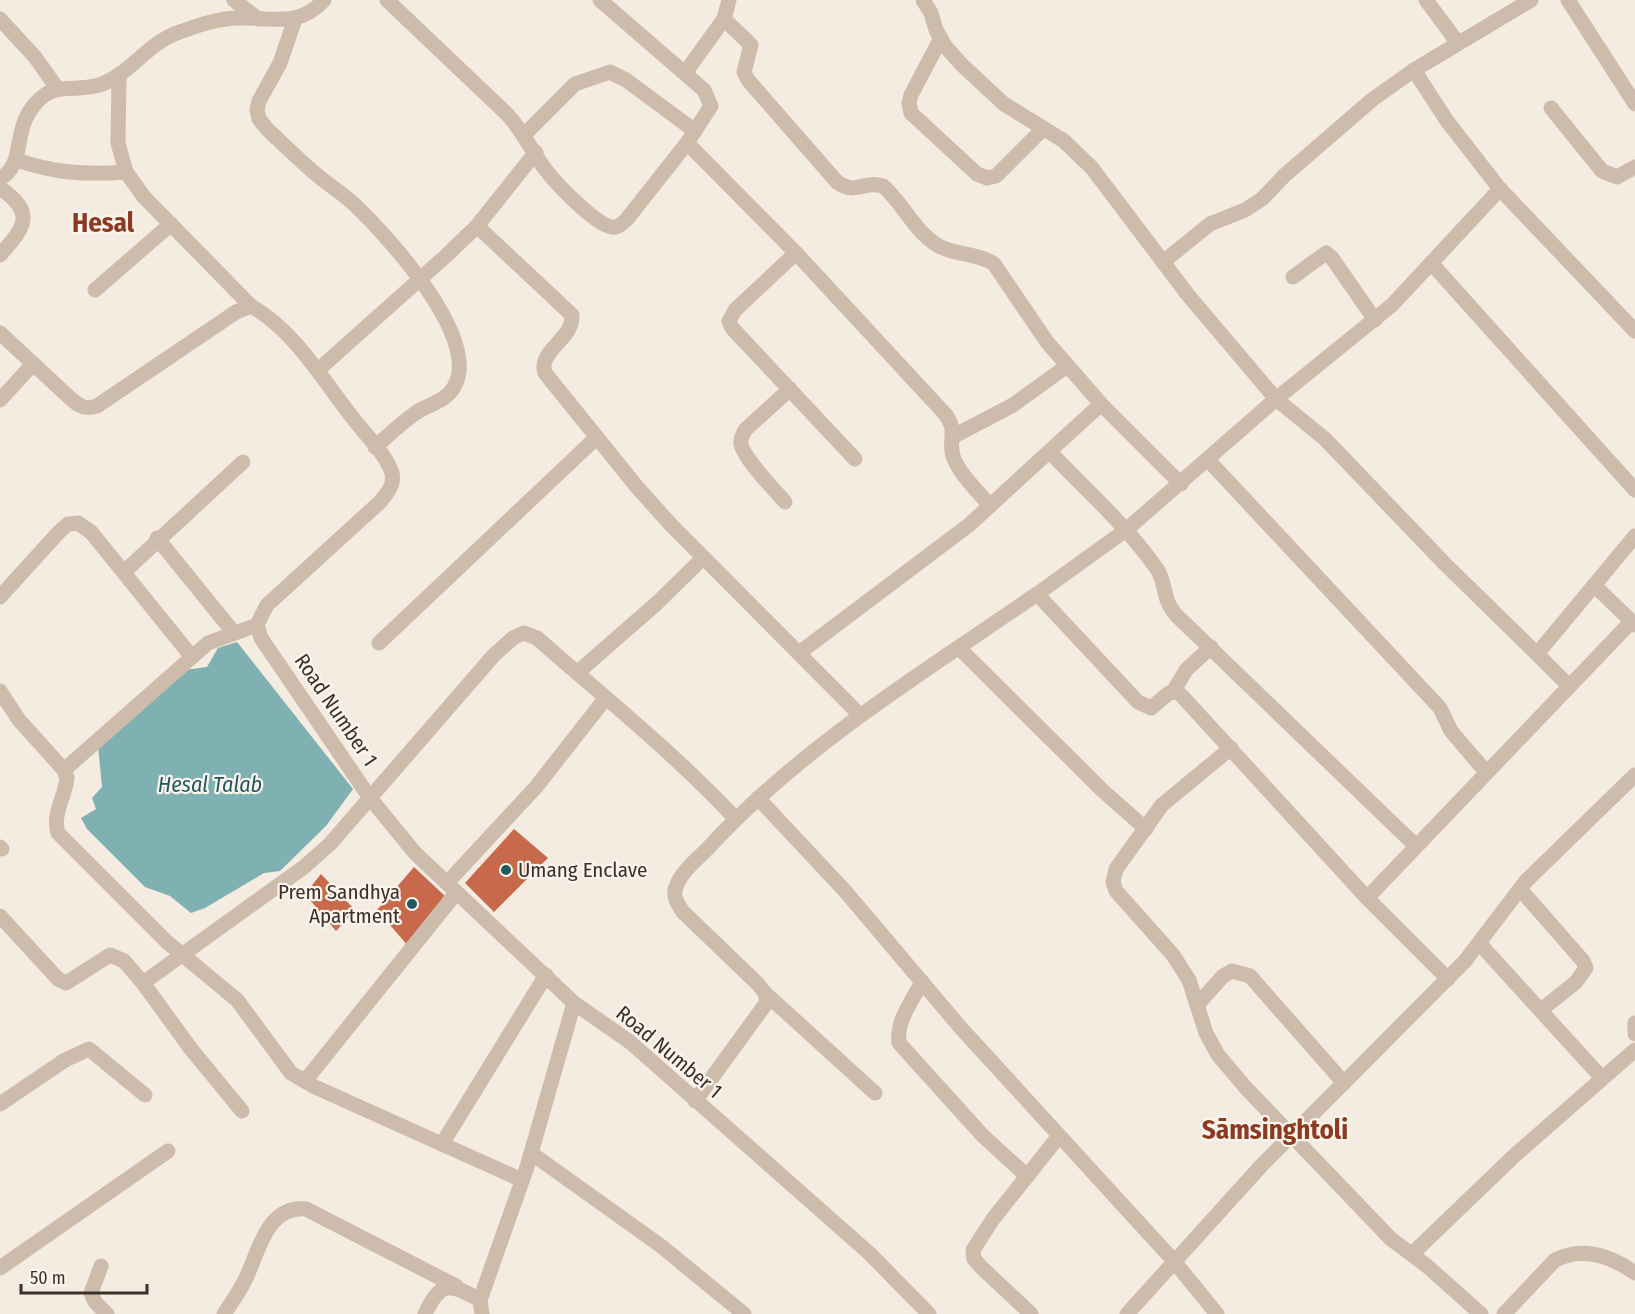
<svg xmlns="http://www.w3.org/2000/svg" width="1635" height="1314" font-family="'Fira Sans Condensed',sans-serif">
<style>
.water{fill:#7fb0b2}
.building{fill:#c8694b}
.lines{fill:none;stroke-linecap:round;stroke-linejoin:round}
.minor{stroke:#cdbbac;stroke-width:15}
.poi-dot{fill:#1f5a5e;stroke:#fbf5ee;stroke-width:2}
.labels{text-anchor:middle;stroke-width:4.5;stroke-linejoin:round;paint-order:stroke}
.street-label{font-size:21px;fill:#3b302b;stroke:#fbf5ee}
.poi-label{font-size:21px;fill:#3b302b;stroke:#fbf5ee;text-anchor:start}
.water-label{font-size:22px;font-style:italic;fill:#1f5a5e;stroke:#fbf5ee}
.district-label{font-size:27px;font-weight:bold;fill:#8c3b22;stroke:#fbf5ee}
</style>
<rect width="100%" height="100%" fill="#f4ebe1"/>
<!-- water -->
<polygon class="water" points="237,642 353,789 326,826 280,871 264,873 205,908 191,913 170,896 145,887 87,829 81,818 96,809 92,798 102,787 98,745 185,670 207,667 218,648"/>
<!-- building -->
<g class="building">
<polygon points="514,829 548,858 494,912 465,883"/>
<polygon points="414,867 447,898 409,947 377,910"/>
<polygon points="321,874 355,910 336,931 305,894"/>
</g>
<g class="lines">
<!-- minor -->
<g class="minor">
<polyline points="234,0 258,19"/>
<path d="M387,0L508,115C523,132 532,151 545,169C555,182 600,231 616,227C620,226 624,222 627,219L687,143L711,106L704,90L600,0"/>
<polyline points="923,0 931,13 936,30 945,46 961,64 1004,104 1064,141 1092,168 1188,295 1276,399 1392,305 1500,189 1635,331"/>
<polyline points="1426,0 1458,43"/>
<polyline points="1568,0 1635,104"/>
<polyline points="0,19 35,57 57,88"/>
<path d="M295,19L280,63L259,101L257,110L259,119L267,129C284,145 300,161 317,175C330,186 345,195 357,207C389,238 482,339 454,387C446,401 430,404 417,412C402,422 389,435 375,447"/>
<path d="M724,19L751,45L744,72L748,80L837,182C857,196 863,180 883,186C903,203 914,231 937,245C955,256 976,252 994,264L1047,342L1101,404L1181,484"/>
<polyline points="941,38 911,95 909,103 911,113 977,174 987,178 996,176 1043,129"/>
<polyline points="1414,70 1447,121 1500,189"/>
<polyline points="685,73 724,19 729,0"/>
<polyline points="119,77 118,143 126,172 144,197 251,306"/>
<polyline points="1551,108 1602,171 1617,177 1635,167"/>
<polyline points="525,134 575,84 610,72 626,80 695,131"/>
<path d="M687,143L796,253L946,415C958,433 948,439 953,456C959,474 978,491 990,506"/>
<path d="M17,160C53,173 87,175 126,172"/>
<path d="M0,179C27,162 11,132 35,104C56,79 76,94 102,84C131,73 147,44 177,33C196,26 218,18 239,18C272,17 299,28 324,0"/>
<path d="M0,188C36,213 25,227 0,255"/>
<path d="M477,226L572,315C574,339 537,351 545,373L637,487L672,526L860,715"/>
<polyline points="796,253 735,310 729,321 732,328 855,459"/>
<polyline points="1163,262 1210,224 1245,210 1262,199 1285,175 1373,99 1414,70 1531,0"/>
<polyline points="1432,264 1635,490"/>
<polyline points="1293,277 1326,253 1332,258 1375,320"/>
<polyline points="95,290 171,224"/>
<path d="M0,333L70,398C79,406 85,410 97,406L236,312L251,306C295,331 322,379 352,417C364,433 386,454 392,473C395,485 387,493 380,502L267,605L257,625L261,638L370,798L415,853L574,1003L630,1042L869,1253L929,1314"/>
<polyline points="318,370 447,255 477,226 536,152"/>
<polyline points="0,400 33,364"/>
<polyline points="954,436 1013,405 1067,366"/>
<path d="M1050,452C1086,490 1127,526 1157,569C1167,584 1161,597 1176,615L1416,846"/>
<polyline points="1208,460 1440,708 1451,731 1486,772"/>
<path d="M785,502C774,489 744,459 741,444C740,438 743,435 745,430L790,389"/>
<polyline points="157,538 234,633"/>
<polyline points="124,572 243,462"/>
<polyline points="1594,585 1635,625"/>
<polyline points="0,597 59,532 68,524 78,523 91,532 192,657"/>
<polyline points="379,643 596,438"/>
<polyline points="959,648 1102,790 1146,829"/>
<polyline points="799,653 969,525 1101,404"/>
<polyline points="577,673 657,603 703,558"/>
<polyline points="1568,685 1537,654 1635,536"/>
<path d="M0,691L19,720L64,770L67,778C65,798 52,813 58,833L167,942L237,1000L291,1073L315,1087L522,1180"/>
<polyline points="1173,692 1186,670 1211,647"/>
<polyline points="1231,748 1162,805 1116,869 1113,882 1116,891 1173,955 1189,980 1206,1033 1218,1055 1246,1088 1391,1239 1427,1266 1481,1314"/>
<polyline points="64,770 208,643 257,625"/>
<polyline points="758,798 845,891 960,1027 1173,1260 1217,1314"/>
<polyline points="0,847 2,849"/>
<polyline points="447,883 536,787 605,699"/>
<polyline points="1520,889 1583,961 1586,968 1576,982 1541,1010"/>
<polyline points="1367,898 1182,696 1177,692 1169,693 1151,708 1138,702 1037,594 1126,530 1276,399 1325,439 1445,564 1537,654"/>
<path d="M0,916L58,979L66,983L110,955L124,961L143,983L304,867L330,844L494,655L513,638L524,633L537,638C604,697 674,753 735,818"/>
<polyline points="1479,943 1602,1078"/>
<polyline points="1448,979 1367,898 1631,622"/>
<path d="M922,982C912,1001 896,1021 899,1043L983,1136L1027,1176"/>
<polyline points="143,983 191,1049 242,1111"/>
<polyline points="765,993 875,1093"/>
<polyline points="1198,1004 1223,976 1232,971 1250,976 1344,1083"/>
<polyline points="1635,1023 1635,1034"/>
<polyline points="305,1081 456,893"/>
<path d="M695,1101L767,1002L765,993L758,984L683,912C678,904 672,896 676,887C681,871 700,857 711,845C805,744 924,672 1037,594"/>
<polyline points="0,1104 65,1060 89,1049 145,1095"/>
<polyline points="442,1144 546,975"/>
<polyline points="531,1153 661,1246 744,1314"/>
<polyline points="1412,1254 1514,1156 1635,1050"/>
<polyline points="101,1266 91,1293 95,1302 107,1314"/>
<polyline points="0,1268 168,1151"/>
<path d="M224,1314C232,1302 240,1291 246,1278C259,1251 267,1205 306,1209L456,1286"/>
<path d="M425,1314C441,1280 450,1283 480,1300"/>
<polyline points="482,1314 480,1300 527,1167 574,1003"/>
<polyline points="1031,1314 981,1267 974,1259 973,1250 993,1219 1059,1136"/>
<polyline points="1127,1314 1261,1166 1465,961 1526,881 1635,775"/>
<path d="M1504,1314L1555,1260C1583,1246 1611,1256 1635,1273"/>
</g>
</g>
<!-- markers -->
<g class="poi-dot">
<circle cx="506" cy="870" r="6"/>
<circle cx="412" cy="904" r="6"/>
</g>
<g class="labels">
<!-- street labels -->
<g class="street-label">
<text transform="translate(336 710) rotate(56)" y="7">Road Number 1</text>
<text transform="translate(669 1052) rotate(40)" y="7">Road Number 1</text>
</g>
<!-- poi labels -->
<g class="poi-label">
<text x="518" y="877">Umang Enclave</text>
<text x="400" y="899" text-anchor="end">Prem Sandhya<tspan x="400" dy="24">Apartment</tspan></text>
</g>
<!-- water labels -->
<g class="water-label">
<text x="210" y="792">Hesal Talab</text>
</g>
<!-- district labels -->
<g class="district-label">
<text x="103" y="232">Hesal</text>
<text x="1275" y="1139">Sāmsinghtoli</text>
</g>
</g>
<!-- scale -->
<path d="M21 1284v9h126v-9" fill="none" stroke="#3b302b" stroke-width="3"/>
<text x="30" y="1284" font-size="18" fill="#3b302b" stroke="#fbf5ee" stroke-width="4.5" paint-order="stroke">50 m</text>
</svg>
